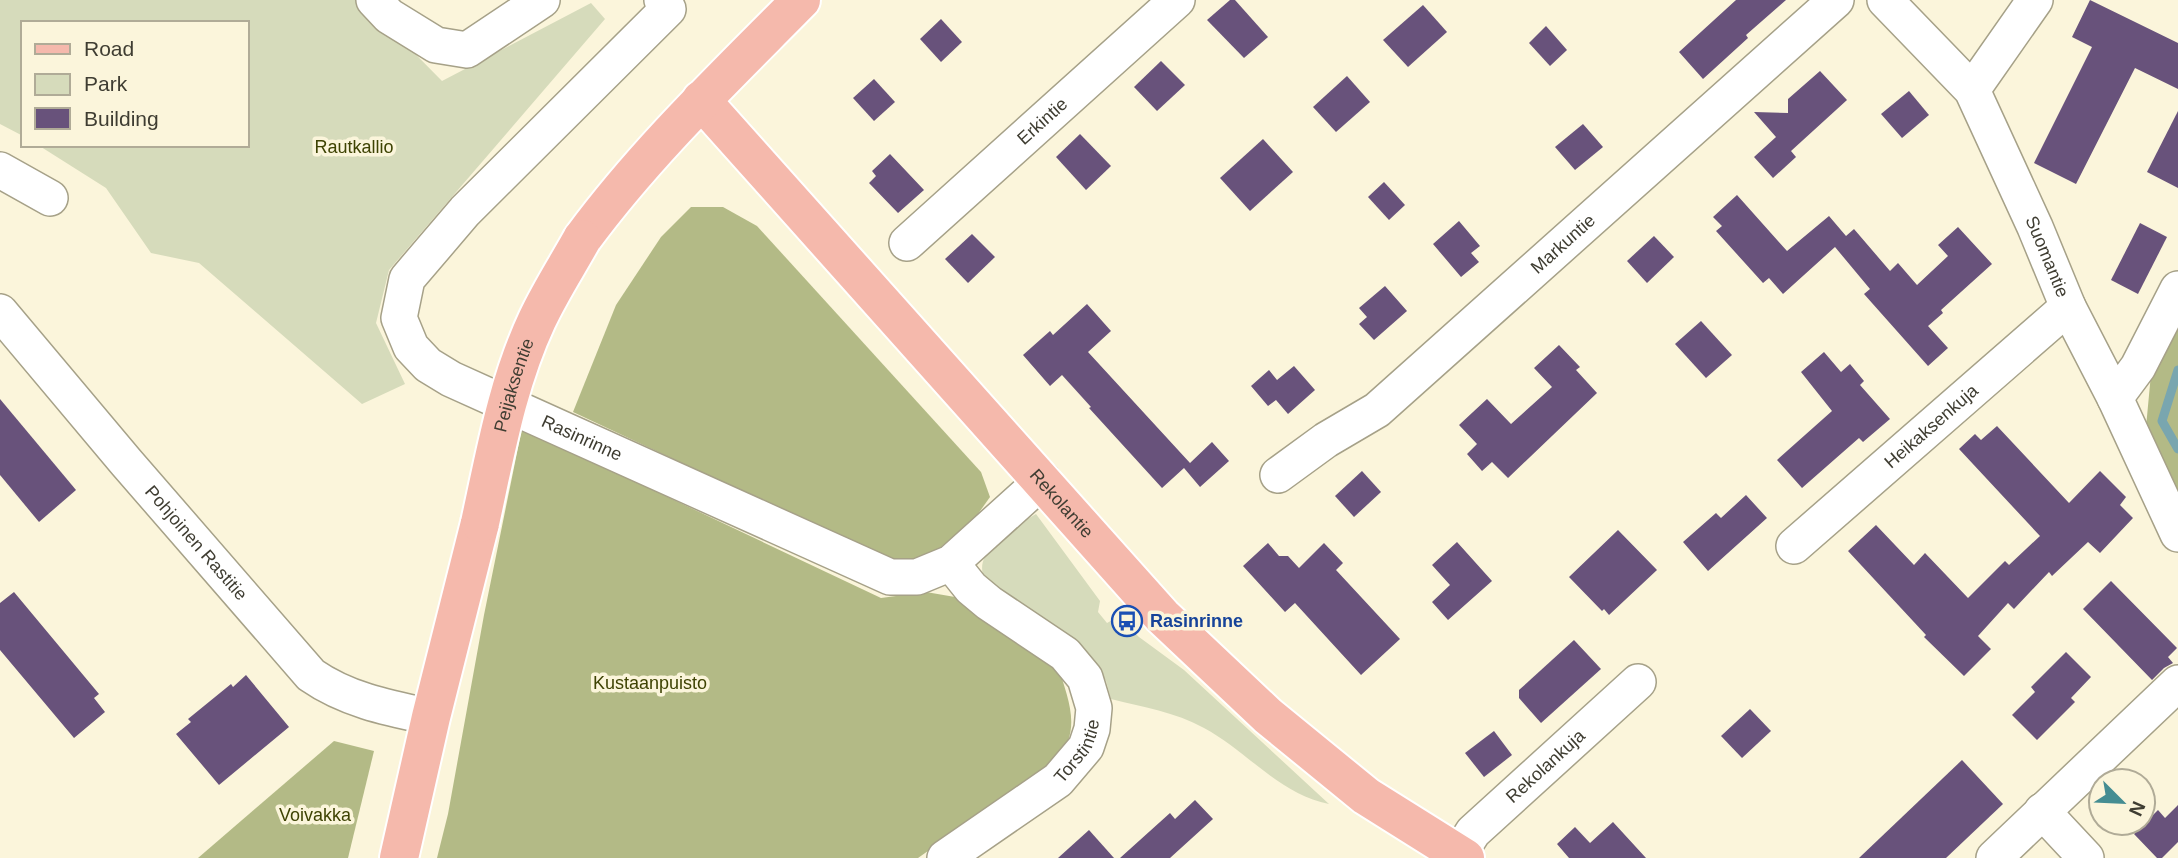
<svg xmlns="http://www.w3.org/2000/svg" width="2178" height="858" font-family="Arial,sans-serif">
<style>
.green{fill:#d6dbbb}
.forest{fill:#b3ba86}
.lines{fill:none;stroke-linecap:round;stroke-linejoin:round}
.stream{stroke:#79a6af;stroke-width:9}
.building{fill:#68527b}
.minor-casing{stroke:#a6a188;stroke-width:38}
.major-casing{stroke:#fff;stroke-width:42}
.minor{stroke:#fff;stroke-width:35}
.major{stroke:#f5b9ac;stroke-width:38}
.major-bridge-casing{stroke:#fff;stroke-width:42;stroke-linecap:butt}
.major-bridge{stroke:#f5b9ac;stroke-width:38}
.labels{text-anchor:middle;stroke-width:7;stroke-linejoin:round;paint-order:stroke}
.street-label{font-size:18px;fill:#3f3d32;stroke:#fbf5db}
.park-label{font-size:18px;fill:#3e4303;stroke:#fbf5db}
.transit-label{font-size:18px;font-weight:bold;fill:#164399;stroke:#fbf5db;text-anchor:start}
</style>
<rect width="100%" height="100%" fill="#fbf5db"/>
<!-- green -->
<g class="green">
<polygon points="0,0 362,0 442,81 591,3 605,19 389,270 376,323 405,384 362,404 199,263 151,253 106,188 38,145 247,145 247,23 23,23 23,136 0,124"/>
<path d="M1036,514L1100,601L1098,612L1107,623L1118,617L1139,637L1184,670L1329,804C1279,794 1247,751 1204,728C1175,712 1143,707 1111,699L1106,681L1090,656L997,591C994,588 987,583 985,579C970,552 1017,525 1036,514Z"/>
</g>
<!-- forest -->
<g class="forest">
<polygon points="691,207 723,207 757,226 981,472 990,497 973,521 931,555 893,562 573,412 616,305 661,237"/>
<polygon points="2178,319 2178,498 2146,427 2151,374"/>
<path d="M522,428L881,598L926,592L955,597L1058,665C1068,701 1083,729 1056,761L918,858H437L448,814L484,615Z"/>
<polygon points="334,741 374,751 348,858 198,858"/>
</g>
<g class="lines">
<!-- stream -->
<polyline class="stream" points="2178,370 2162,421 2178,449"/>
</g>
<!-- building -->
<g class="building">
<polygon points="1230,0 1235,0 1268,37 1244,58 1207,20"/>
<polygon points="1736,0 1786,0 1746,35 1748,38 1703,79 1679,52"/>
<polygon points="2090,0 2178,43 2178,89 2135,68 2076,184 2034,163 2092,47 2072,37"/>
<polygon points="1423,5 1447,32 1408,67 1383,40"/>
<polygon points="941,19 962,42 941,62 920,39"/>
<polygon points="1546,26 1567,50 1550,66 1529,43"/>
<polygon points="1161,61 1185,85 1157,111 1134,87"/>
<polygon points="1820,71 1847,100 1791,151 1796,157 1773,178 1754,157 1776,137 1754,112 1788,113 1788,99"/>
<polygon points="1347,76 1370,102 1336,132 1313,107"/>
<polygon points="874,79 895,102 874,121 853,98"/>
<polygon points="1909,91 1929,115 1902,138 1881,114"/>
<polygon points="2178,111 2178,188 2147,172"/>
<polygon points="1583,124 1603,147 1575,170 1555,147"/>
<polygon points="1080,134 1111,166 1086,190 1056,157"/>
<polygon points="1263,139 1293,172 1250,211 1220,178"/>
<polygon points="890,154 924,190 898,213 869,183 876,176 872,171"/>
<polygon points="1384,182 1405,205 1389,220 1368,197"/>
<polygon points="1737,195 1787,251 1829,216 1846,236 1854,229 1890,271 1898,263 1917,285 1948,256 1938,245 1958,227 1992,264 1941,310 1943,313 1928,326 1948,348 1928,366 1864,294 1870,289 1835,247 1783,294 1769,278 1763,283 1716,231 1722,226 1713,217"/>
<polygon points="1459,221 1480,246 1471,253 1479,262 1461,277 1433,244"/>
<polygon points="2140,223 2167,237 2138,294 2111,280"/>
<polygon points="972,234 995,257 968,283 945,259"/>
<polygon points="1654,236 1674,257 1647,283 1627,261"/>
<polygon points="1385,286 1407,311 1374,340 1359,324 1367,317 1359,308"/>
<polygon points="1087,304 1111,331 1088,352 1190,463 1212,442 1229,461 1200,487 1184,468 1162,488 1089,408 1091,407 1062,375 1050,386 1023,355 1050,331 1053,335"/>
<polygon points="1701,321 1732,355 1706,378 1675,344"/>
<polygon points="1559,345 1580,367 1576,370 1597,393 1508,478 1492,462 1482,471 1467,454 1477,444 1459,425 1487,399 1511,424 1552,387 1534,368"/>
<polygon points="1824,352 1841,372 1850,364 1864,381 1860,385 1890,419 1863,442 1859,438 1802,488 1777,460 1832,411 1801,372"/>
<polygon points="1294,366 1315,390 1288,414 1276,400 1268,406 1251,386 1269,370 1277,380"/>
<polygon points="0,399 76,490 39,522 0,475"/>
<polygon points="1997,426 2069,503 2100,471 2126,497 2120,505 2133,518 2100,553 2088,542 2052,576 2049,572 2014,609 2008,603 1978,636 1991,649 1964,676 1924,637 1926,635 1848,551 1876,525 1914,565 1925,553 1968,598 2005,561 2009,565 2040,536 1959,449 1975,434 1981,440"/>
<polygon points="1362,471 1381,492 1354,517 1335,496"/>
<polygon points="1746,495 1767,518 1708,571 1683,542 1716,513 1721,518"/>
<polygon points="1618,530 1657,570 1609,615 1604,609 1602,611 1569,577"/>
<polygon points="1457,542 1492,581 1448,620 1432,602 1450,585 1432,565"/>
<polygon points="1268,543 1279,556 1288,556 1299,568 1324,543 1343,563 1336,570 1400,639 1361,675 1295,603 1285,612 1243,566"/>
<polygon points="2111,581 2177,648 2168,657 2173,663 2164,668 2152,680 2083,609"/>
<polygon points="14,592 99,694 94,698 105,712 74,738 0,650 0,603"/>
<polygon points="1574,640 1601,669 1541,723 1519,698 1519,690"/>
<polygon points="2066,652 2091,677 2071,698 2075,702 2037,740 2012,715 2035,692 2031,687"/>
<polygon points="246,675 289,727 219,785 176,734 191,722 188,719 231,684 233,687"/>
<polygon points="1750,709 1771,731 1742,758 1721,736"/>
<polygon points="1494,731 1512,755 1484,777 1465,753"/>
<polygon points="1962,760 2003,804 1946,858 1859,858"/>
<polygon points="1195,800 1213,819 1170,858 1120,858 1170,813 1175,819"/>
<polygon points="2178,805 2178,842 2162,858 2157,858 2134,834 2158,810 2165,818"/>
<polygon points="1613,822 1646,858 1569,858 1557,844 1575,827 1590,843"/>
<polygon points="1089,830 1114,858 1058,858"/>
</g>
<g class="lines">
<!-- minor casing -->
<g class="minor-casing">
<g id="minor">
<polyline points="374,0 389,16 436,45 467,50 542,0"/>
<path id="s1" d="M662,0L668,9L465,211L407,279L399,318L411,347L428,365L451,379L890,577H917L951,563L1043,480"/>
<path id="s2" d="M1885,0L1972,90L2035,227L2068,307L2115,398L2178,534"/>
<polyline points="1972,90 2035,0"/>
<polyline points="0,170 50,198"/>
<path id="s3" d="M907,243L1177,0"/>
<path id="s4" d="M0,312L126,462L311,675C347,700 388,708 431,717"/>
<polyline points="2115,398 2138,367 2178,289"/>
<path id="s5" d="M1278,475L1326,440L1377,410L1836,0"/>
<path id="s6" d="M1794,546L2068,307"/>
<polyline points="2042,811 2086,858"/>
<path id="s7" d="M1459,854L1473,832L1638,682"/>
<path id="s8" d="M945,858L1058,780L1086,747L1092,729L1094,708L1085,678L1065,654L989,603L971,588L951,563"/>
<polyline points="1994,858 2178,683"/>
</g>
</g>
<!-- major casing -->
<g class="major-casing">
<g id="major">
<path id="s9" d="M701,100L1162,616L1268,716L1366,796L1465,858"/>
<path d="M582,239C646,152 725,77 801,0"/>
<polyline points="399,858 431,717 480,523"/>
</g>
</g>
<!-- minor -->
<use href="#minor" class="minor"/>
<!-- major -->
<use href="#major" class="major"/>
<!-- major-bridge casing -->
<g class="major-bridge-casing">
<g id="major-bridge">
<path id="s10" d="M480,523C495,455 507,384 537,320C550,292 567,266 582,239"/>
</g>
</g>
<!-- major-bridge -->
<use href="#major-bridge" class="major-bridge"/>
</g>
<!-- icons -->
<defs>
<g id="bus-ring" transform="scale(1.575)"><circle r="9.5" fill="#fbf5db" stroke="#1a4fb4" stroke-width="1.5"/><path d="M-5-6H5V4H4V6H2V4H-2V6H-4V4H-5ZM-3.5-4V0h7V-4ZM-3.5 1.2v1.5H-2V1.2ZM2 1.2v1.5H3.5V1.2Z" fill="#1a4fb4"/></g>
</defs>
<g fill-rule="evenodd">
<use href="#bus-ring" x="1127" y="621"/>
</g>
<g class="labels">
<!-- street labels -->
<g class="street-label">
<text dy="6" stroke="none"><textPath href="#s3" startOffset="182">Erkintie</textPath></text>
<text dy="6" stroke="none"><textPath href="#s5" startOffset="368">Markuntie</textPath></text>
<text dy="6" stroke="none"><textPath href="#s2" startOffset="308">Suomantie</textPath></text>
<text dy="6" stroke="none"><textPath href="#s10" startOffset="142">Peijaksentie</textPath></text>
<text dy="6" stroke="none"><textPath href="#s6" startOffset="182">Heikaksenkuja</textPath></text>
<text dy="6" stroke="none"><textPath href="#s1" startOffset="653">Rasinrinne</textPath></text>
<text dy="6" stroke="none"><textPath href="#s9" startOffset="541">Rekolantie</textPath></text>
<text dy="6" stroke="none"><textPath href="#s4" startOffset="303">Pohjoinen Rastitie</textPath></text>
<text dy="6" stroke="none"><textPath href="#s8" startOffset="173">Torstintie</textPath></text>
<text dy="6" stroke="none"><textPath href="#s7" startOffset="124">Rekolankuja</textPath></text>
</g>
<!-- park labels -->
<g class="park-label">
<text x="354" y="153">Rautkallio</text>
<text x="650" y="689">Kustaanpuisto</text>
<text x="315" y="821">Voivakka</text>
</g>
<!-- transit labels -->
<g class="transit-label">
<text x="1150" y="627">Rasinrinne</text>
</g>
</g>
<!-- legend -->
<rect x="21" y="21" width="228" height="126" fill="#fbf5db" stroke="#b0ab97" stroke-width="2"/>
<rect x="35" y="44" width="35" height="10" fill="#f5b9ac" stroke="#b0ab97" stroke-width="2"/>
<text x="84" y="56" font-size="21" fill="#3f3d32">Road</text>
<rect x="35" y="74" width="35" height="21" fill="#d6dbbb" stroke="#b0ab97" stroke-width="2"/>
<text x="84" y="91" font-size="21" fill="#3f3d32">Park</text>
<rect x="35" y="108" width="35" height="21" fill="#68527b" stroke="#b0ab97" stroke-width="2"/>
<text x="84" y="126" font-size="21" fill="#3f3d32">Building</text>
<!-- north arrow -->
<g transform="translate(2122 802) rotate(114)"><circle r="33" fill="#fbf5db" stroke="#b0ab97" stroke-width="2"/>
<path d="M0-5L12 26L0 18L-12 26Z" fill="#458d92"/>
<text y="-10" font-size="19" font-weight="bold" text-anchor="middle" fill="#3f3d32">N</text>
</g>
</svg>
